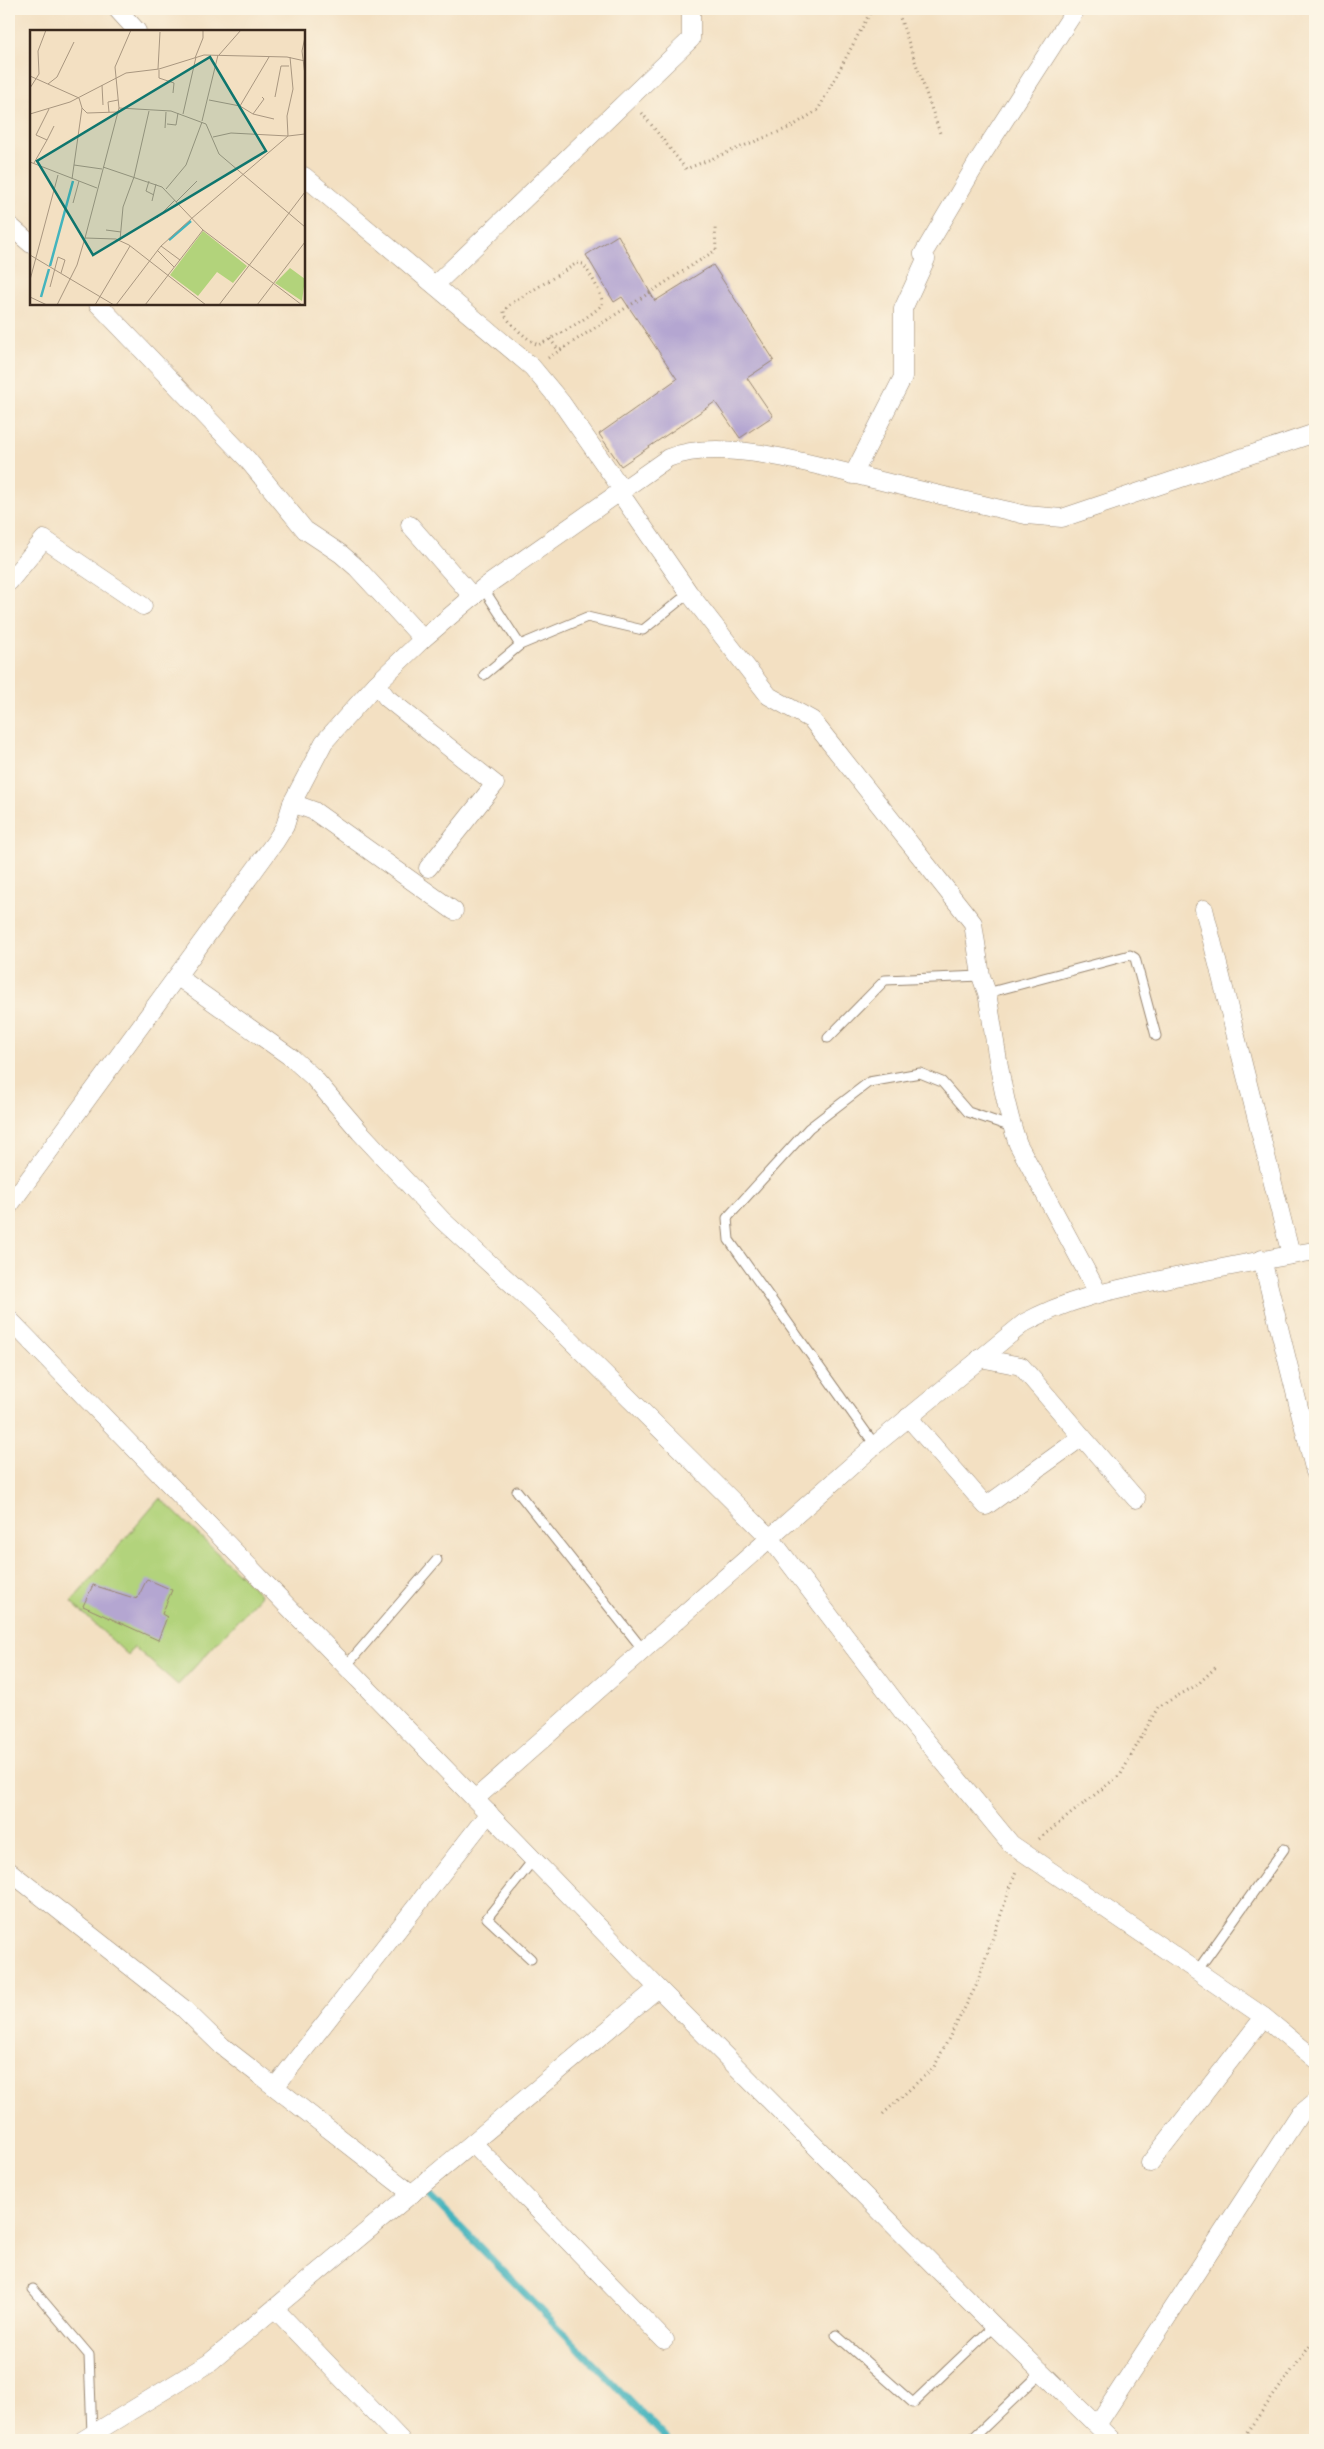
<svg xmlns="http://www.w3.org/2000/svg" width="1324" height="2449" font-family="'Comic Neue',sans-serif">
<style>
.green{fill:#b2d37b;stroke:#767e4c}
.lines{fill:none;stroke-linecap:round;stroke-linejoin:round}
.stream{stroke:#44b4bd;stroke-width:7}
.building{fill:#b4a6d1}
.lane-casing{stroke:#978570;stroke-width:11}
.street-casing{stroke:#978570;stroke-width:19}
.path{stroke:#978570;stroke-width:3;stroke-dasharray:1 4;stroke-linecap:butt}
.lane{stroke:#fff;stroke-width:9}
.street{stroke:#fff;stroke-width:18}
.inset-river{fill:none;stroke:#44b4bd;stroke-width:2.5}
.inset-road{fill:none;stroke:#a99780;stroke-width:1}
.view{fill:#0f766e;fill-opacity:0.15;stroke:#0f766e;stroke-width:2.5}
.inset-edge{fill:none;stroke:#3b2a1e;stroke-width:2.5}
</style>
<rect width="100%" height="100%" fill="#fcf5e5"/>
<filter id="ink" filterUnits="userSpaceOnUse"><feTurbulence type="fractalNoise" baseFrequency=".02" numOctaves="2"/><feDisplacementMap in="SourceGraphic" scale="10" xChannelSelector="R" yChannelSelector="G"/><feConvolveMatrix kernelMatrix="1 2 1 2 8 2 1 2 1" color-interpolation-filters="sRGB"/></filter>
<filter id="wash" filterUnits="userSpaceOnUse"><feTurbulence type="fractalNoise" baseFrequency=".0096" numOctaves="4" result="noise"/><feDisplacementMap in="SourceGraphic" scale="20" xChannelSelector="R" yChannelSelector="G"/><feGaussianBlur stdDeviation="1.12" result="paint"/><feColorMatrix in="noise" values="0 0 0 0 0 0 0 0 0 0 0 0 0 0 0 0 0 1.4 0 .05"/><feComposite in="paint" operator="in"/></filter>
<g filter="url(#wash)">
<rect width="100%" height="100%" fill="#f3e0c2"/>
<!-- green -->
<polygon class="green" points="160,1498 261,1595 178,1685 134,1647 128,1655 71,1602"/>
<g class="lines">
<!-- stream -->
<polyline class="stream" points="430,2196 668,2440"/>
</g>
<g id="blocks">
<!-- building -->
<g class="building">
<polygon points="618,235 655,301 713,265 774,360 747,378 773,416 740,438 715,402 621,466 599,434 677,379 622,297 614,302 586,255"/>
<polygon points="147,1579 172,1590 162,1614 167,1617 158,1640 83,1606 93,1585 137,1599"/>
</g>
</g>
</g>
<g filter="url(#ink)">
<use href="#blocks" fill-opacity="0" stroke="#978570" stroke-width="1"/>
<g class="lines">
<!-- lane casing -->
<g class="lane-casing">
<g id="lane">
<polyline points="483,588 520,645"/>
<polyline points="484,675 520,645 587,617 643,630 689,593"/>
<polyline points="987,993 1130,955 1135,958 1156,1036"/>
<polyline points="828,1038 885,980 981,976"/>
<polyline points="875,1445 729,1240 727,1218 809,1128 869,1082 920,1073 942,1082 968,1112 1012,1127"/>
<polyline points="517,1491 644,1651"/>
<polyline points="346,1666 437,1560"/>
<polyline points="531,1959 487,1918 534,1859"/>
<polyline points="1197,1971 1284,1849"/>
<polyline points="33,2289 89,2355 92,2434"/>
<polyline points="836,2335 913,2403 994,2326"/>
<polyline points="971,2440 1042,2372"/>
</g>
</g>
<!-- street casing -->
<g class="street-casing">
<g id="street">
<polyline points="117,9 137,31"/>
<polyline points="304,176 532,367 561,402 623,491"/>
<polyline points="9,225 31,244"/>
<polyline points="435,285 691,39 691,9"/>
<polyline points="98,304 247,459 305,530 341,554 357,568 423,639"/>
<polyline points="853,475 903,377 903,309 926,259 923,254 978,161 1076,9"/>
<path d="M620,493L689,593L769,696L812,720L973,923L981,976L987,993C996,1043 1001,1096 1018,1144L1098,1293"/>
<polyline points="410,525 473,597"/>
<polyline points="9,582 44,539 143,606"/>
<polyline points="376,684 387,698 495,784 428,868"/>
<polyline points="292,803 314,811 454,911"/>
<polyline points="1204,909 1291,1255"/>
<polyline points="178,977 292,1058 313,1077 360,1132 442,1220 537,1307 771,1539 909,1720 1011,1844 1264,2017 1315,2059"/>
<path d="M9,1206L275,842L285,826L292,803L324,742L376,684L423,639L483,588L668,458C723,435 820,467 877,480C926,492 976,503 1026,515L1062,518L1315,433"/>
<polyline points="1262,1259 1315,1472"/>
<polyline points="9,1319 658,1988 994,2326 1112,2440"/>
<polyline points="980,1358 1021,1366 1136,1499"/>
<polyline points="908,1417 986,1506 1082,1437"/>
<path d="M475,1799L875,1445L1024,1323C1071,1297 1118,1289 1169,1278C1218,1269 1266,1259 1315,1251"/>
<polyline points="9,1871 183,2008 222,2046 412,2194"/>
<polyline points="275,2087 489,1813"/>
<polyline points="473,2143 664,2340"/>
<polyline points="1150,2163 1264,2017"/>
<polyline points="275,2309 401,2440"/>
<polyline points="1097,2425 1299,2115 1315,2102"/>
<polyline points="83,2440 209,2363 658,1988"/>
</g>
</g>
<!-- path -->
<g class="path">
<polyline points="897,9 941,136"/>
<polyline points="642,113 686,169 791,127 818,110 872,9"/>
<path d="M577,263L583,264C589,272 604,296 602,305C590,317 554,338 538,345C529,341 504,320 504,311L509,305Z"/>
<polyline points="550,339 559,351"/>
<polyline points="548,358 716,250 715,227"/>
<polyline points="1039,1839 1121,1774 1158,1707 1197,1685 1216,1667"/>
<polyline points="883,2114 934,2067 976,1986 1016,1871"/>
<polyline points="1241,2440 1315,2339"/>
</g>
<!-- lane -->
<use href="#lane" class="lane"/>
<!-- street -->
<use href="#street" class="street"/>
</g>
</g>
<!-- overview -->
<g transform="translate(30 30)">
<rect width="275" height="275" fill="#f3e0c2"/>
<path d="M173,201L217,236L203,253L187,242L168,266L140,245ZM260,238L275,249L272,271L245,253Z" fill="#b2d37b"/>
<path class="inset-river" d="M139,210L161,191M20,236L43,151M11,267L19,239"/>
<path class="inset-road" d="M116,0H139M275,7L272,21L275,45M189,25L211,0M165,28L173,8V0M128,39L130,2M129,40V48L144,53L143,63M0,46L49,68L52,78L42,149M18,54L27,47L44,12M72,55L73,75M0,58L9,44L8,21L16,0M245,67L251,36H259M179,70L210,76L239,27M210,76L223,84L234,69L232,67M52,78L57,83L88,82M89,78L141,81L176,94L189,124L275,197M79,82L78,72L88,70M0,84L40,72L96,43L129,39L174,25L257,27L275,31M153,84L166,27M223,84L244,89M172,91L188,25M137,94L146,95L148,83M135,98L136,82M183,107L201,103L258,106L275,104M17,110L24,96M0,132L67,158M4,133L17,110L6,105L19,79M44,135L72,139M73,137L132,157L173,200L272,275M119,151L116,161L124,165M136,159L156,135L172,92M122,171L126,154M146,172L167,151M43,173L49,151M127,188L145,170M161,189L258,106L257,86L263,59L260,27M76,200L91,202M55,208L86,209L99,215L176,275M90,210L93,177L104,147L119,81M131,216L150,230M127,220L144,237M0,225L84,275M0,250L28,145M20,257L28,227L35,230L31,243M0,267L17,275M27,275L47,235L55,208L89,78L85,37L101,0M65,275L100,216M86,275L131,216L161,189M115,275L173,200M189,275L275,162M227,275L275,212"/>
<path class="view" d="M180,27L236,121L63,225L7,131Z"/>
<rect width="275" height="275" class="inset-edge"/>
</g>
<!-- margin -->
<rect width="1324" height="2449" fill="none" stroke="#fcf5e5" stroke-width="30"/>
</svg>
